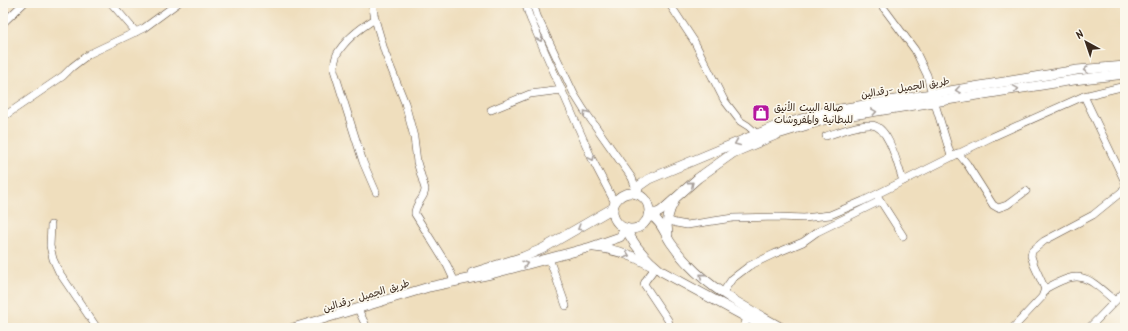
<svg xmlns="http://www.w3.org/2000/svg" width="1128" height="331" font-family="Kalam,'Playpen Sans Arabic',sans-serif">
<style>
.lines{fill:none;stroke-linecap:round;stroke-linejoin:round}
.minor-casing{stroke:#564536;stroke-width:8}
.major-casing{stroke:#564536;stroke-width:10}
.minor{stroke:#fff;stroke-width:7}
.major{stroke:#fff;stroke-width:9}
.oneway{stroke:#a79f9a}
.labels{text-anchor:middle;stroke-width:3.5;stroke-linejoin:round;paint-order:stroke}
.street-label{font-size:10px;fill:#3b2a1e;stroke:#fbf7ec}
.poi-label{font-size:10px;fill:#3b2a1e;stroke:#fbf7ec;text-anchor:start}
</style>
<rect width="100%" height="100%" fill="#fbf7ec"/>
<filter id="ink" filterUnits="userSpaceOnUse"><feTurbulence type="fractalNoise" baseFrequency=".025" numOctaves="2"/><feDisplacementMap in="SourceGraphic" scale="8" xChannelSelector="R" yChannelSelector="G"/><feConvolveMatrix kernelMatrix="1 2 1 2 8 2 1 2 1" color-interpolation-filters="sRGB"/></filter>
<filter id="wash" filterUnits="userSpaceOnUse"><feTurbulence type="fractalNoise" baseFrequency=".012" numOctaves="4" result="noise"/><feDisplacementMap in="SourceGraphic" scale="16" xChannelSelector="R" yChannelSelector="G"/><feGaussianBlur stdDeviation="0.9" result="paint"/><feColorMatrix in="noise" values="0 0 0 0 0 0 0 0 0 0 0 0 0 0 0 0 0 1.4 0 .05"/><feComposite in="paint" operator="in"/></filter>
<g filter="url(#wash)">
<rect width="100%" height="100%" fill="#efdebd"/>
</g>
<g filter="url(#ink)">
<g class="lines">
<!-- minor casing -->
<g class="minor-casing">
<g id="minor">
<polyline points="111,3 136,32"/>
<path d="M372,3L375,19L385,53L405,103L414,137L417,162L425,189C425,199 414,204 415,214L447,265L455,282"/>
<polyline points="525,3 530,18 592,159 615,203"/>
<polyline points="533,3 537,16 574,94 584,110 632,178 635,186 633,193"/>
<polyline points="669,3 694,41 724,100 740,121 748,126 757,134"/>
<polyline points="880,3 915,50 927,75 932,94 951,156"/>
<path d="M375,19C362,27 345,40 337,54C335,59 334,64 334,70L363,162L376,192"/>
<polyline points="3,23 24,3"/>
<polyline points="1084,96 1125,182"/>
<polyline points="491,110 530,94 562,90"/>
<polyline points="3,117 63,76 72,67 89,54 144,28 178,3"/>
<path d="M826,136C839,132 858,124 871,125C889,125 898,167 903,181"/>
<polyline points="958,153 967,164 993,205 998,208 1007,205 1026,191"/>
<polyline points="878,197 903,236"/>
<polyline points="667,220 676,223 687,225 733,218 778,217 804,218 830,215 863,201 992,137 1084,96 1125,86"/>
<polyline points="51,225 50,246 53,259 59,272 97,328"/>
<polyline points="549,258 566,306"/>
<polyline points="655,268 646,280 644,284 668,320 670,328"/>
<path d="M1045,289C1081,269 1085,275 1115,301"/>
<polyline points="723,292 732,279 749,266 774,254 803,242 817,232 880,201"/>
<polyline points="358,309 367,328"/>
<polyline points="744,328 747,317"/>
<polyline points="1013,328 1042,297 1045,289 1034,265 1031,256 1032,251 1044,241 1093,215 1125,189"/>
<polyline points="1089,328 1125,291"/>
</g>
</g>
<!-- major casing -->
<g class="major-casing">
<g id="major">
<circle cx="631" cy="211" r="18"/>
<polyline points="636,194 639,186 649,179 774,127 828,111 1077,70 1125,66"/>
<polyline points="649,213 657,213 661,211 698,178 733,153 778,134 827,119 1074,80 1125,74"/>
<path d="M648,215C661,219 664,233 671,243C676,250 682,258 688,264C714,292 749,309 782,328"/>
<path d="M626,228C633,245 646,259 661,271L766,328"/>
<path d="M668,234C666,223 668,212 674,202"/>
<path d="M594,247C614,249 633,255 650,265"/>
<polyline points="472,273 523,257 542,249 613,208"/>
<polyline points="293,328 429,287 491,274 591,247 620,237 624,231 624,228"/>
</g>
</g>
<!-- minor -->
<use href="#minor" class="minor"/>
<!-- major -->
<use href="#major" class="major"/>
</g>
<!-- one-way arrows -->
<defs><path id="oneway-chevron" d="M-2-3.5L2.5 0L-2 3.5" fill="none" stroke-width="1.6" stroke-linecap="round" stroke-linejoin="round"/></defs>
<g class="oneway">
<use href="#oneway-chevron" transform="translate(540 39) rotate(66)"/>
<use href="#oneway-chevron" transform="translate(1086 70) rotate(175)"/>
<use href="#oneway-chevron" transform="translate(1016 89) rotate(-9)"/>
<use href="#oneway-chevron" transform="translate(958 90) rotate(171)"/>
<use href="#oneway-chevron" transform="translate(874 112) rotate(-9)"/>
<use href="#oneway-chevron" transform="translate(586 113) rotate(-125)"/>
<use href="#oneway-chevron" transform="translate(737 143) rotate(157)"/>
<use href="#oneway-chevron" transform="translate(592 158) rotate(66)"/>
<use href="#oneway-chevron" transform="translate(691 184) rotate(-41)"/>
<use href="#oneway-chevron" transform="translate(580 228) rotate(149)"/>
<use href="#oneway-chevron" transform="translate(627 255) rotate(19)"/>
<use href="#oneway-chevron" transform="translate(525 264) rotate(-16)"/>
<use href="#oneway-chevron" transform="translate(702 276) rotate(-140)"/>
</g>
</g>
<!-- icons -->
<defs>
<g id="shop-square" transform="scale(0.9)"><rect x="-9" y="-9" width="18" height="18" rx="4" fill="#b5179e" stroke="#fbf7ec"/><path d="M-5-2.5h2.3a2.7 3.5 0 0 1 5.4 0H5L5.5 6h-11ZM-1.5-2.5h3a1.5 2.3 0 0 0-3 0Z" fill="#fff"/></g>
</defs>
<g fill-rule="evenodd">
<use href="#shop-square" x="761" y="113"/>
</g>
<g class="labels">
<!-- street labels -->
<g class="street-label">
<text transform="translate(905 87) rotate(-9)" y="4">طريق الجميل -رقدالين</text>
<text transform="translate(366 295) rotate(-17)" y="4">طريق الجميل -رقدالين</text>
</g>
<!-- poi labels -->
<g class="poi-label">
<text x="774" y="111">صالة البيت الأنيق<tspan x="774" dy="12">للبطانية والمفروشات</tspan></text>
</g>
</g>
<!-- margin -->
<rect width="1128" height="331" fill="none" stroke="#fbf7ec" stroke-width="16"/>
<!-- north arrow -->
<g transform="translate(1086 42) rotate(320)" stroke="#fbf7ec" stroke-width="3" paint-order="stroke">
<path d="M0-3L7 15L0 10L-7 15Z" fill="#3b2a1e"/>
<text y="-6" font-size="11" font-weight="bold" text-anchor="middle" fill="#3b2a1e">N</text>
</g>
</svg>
